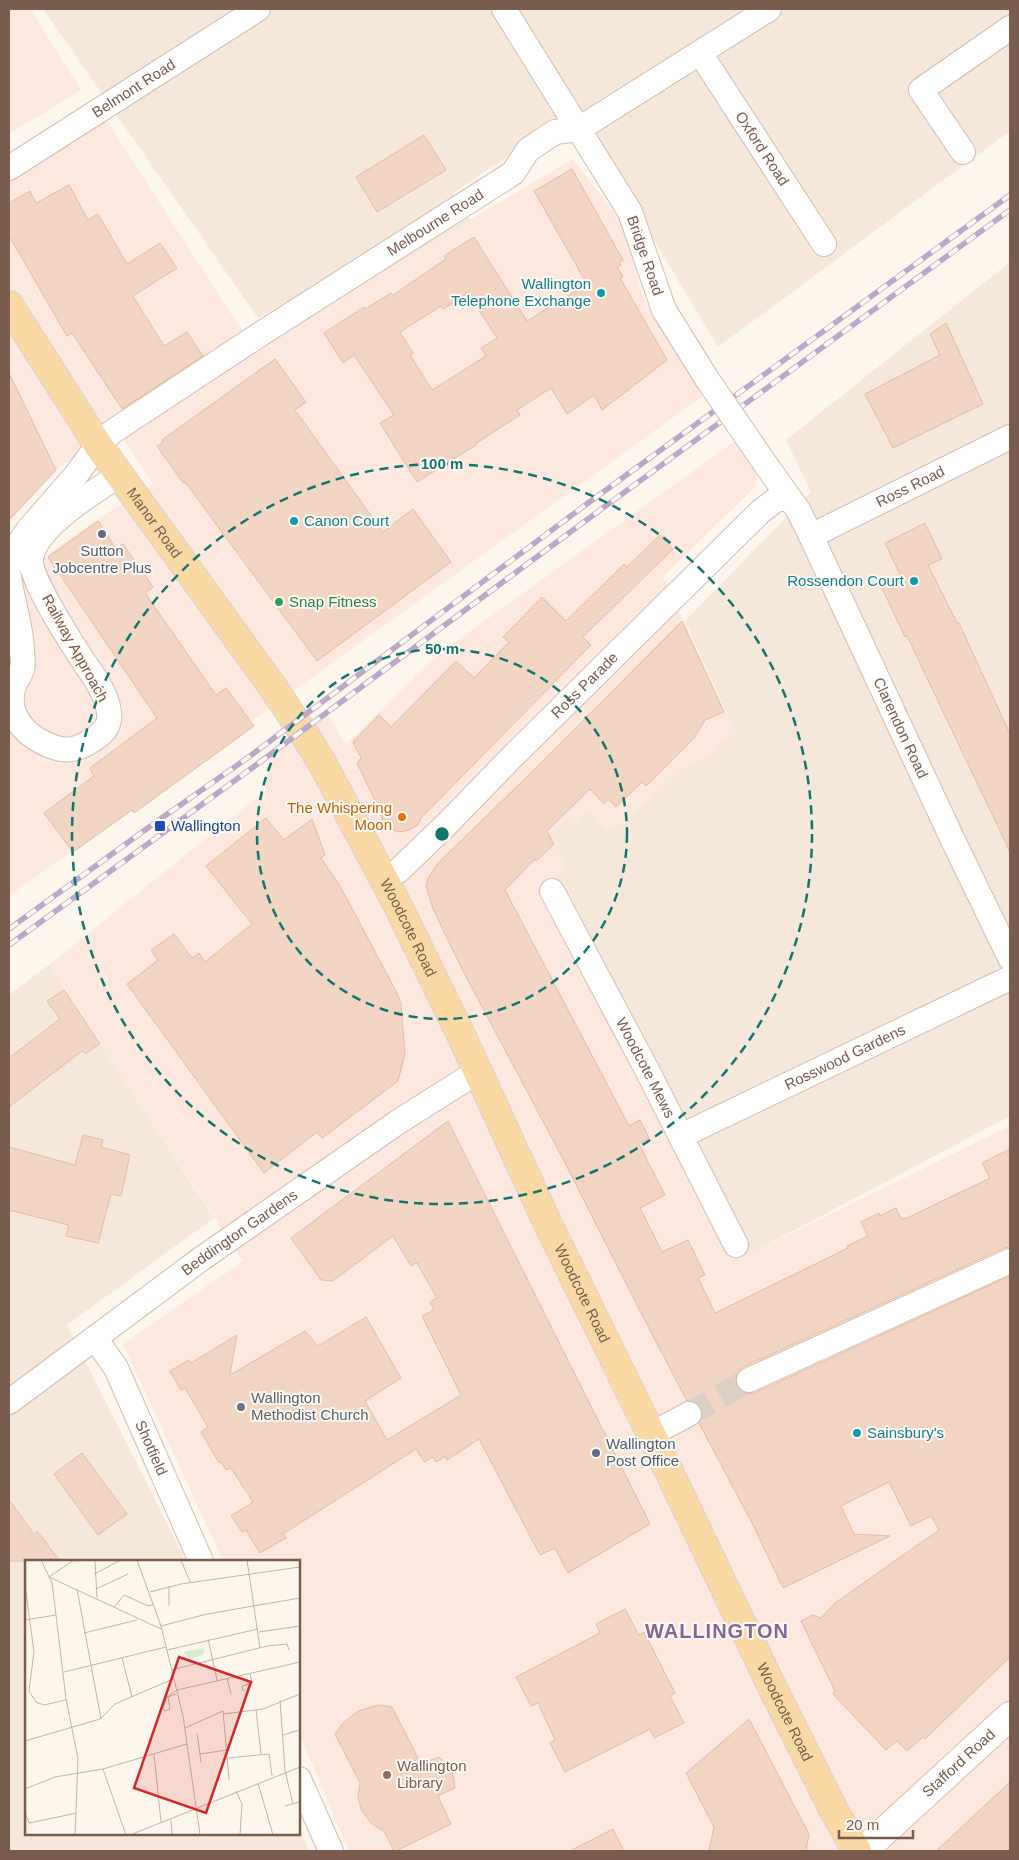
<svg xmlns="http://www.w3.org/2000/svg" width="1019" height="1860" font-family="Arial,sans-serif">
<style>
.residential{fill:#f5e8da}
.commercial{fill:#fde8e0}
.building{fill:#f3d5c3;stroke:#e6bba3;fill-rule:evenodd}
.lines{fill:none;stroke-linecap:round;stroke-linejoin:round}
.street-tunnel{stroke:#dcd0c4;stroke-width:24;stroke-dasharray:24 12;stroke-linecap:butt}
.street-casing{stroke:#d1beb0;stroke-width:26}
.secondary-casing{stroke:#d6c0b0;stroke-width:30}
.primary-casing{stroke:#dad1cd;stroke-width:30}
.street{stroke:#fff;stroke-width:24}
.secondary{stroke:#fff;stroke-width:28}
.primary{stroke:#fbd9a5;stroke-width:28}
.rail-casing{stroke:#b9a8c9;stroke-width:5.5}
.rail{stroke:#fffaf3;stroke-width:4;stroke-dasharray:11;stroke-linecap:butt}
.street-bridge-casing{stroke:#d1beb0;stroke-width:26;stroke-linecap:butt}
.street-bridge{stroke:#fff;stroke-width:24}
.ring{fill:none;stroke:#0f766e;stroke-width:2.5;stroke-dasharray:9 6}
.culture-dot{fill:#0f9aa8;stroke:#fffaf3;stroke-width:2}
.service-dot{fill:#5c6f8a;stroke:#fffaf3;stroke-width:2}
.leisure-dot{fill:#2e9e5b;stroke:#fffaf3;stroke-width:2}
.food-dot{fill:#e8710a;stroke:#fffaf3;stroke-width:2}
.transit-dot{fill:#1a4fb4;stroke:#fffaf3;stroke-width:2}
.worship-dot{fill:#6b7280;stroke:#fffaf3;stroke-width:2}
.education-dot{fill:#8d6e63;stroke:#fffaf3;stroke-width:2}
.labels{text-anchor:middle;stroke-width:4;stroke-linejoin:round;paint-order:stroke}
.street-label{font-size:15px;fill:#7a5c4d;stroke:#fffaf3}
.culture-label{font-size:15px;fill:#0d838f;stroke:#fffaf3;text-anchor:end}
.service-label{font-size:15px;fill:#4e5e75;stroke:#fffaf3}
.leisure-label{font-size:15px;fill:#27864d;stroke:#fffaf3;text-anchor:start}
.food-label{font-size:15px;fill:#c56008;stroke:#fffaf3;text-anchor:end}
.transit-label{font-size:15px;fill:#164399;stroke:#fffaf3;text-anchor:start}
.worship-label{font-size:15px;fill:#5b616d;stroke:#fffaf3;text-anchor:start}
.education-label{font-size:15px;fill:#785e54;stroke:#fffaf3;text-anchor:start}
.district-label{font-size:20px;font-weight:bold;letter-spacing:1px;fill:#846695;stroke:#fffaf3}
.inset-road{fill:none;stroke:#c5b3a7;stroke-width:1}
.view{fill:#d62828;fill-opacity:0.15;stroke:#d62828;stroke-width:2.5}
.inset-edge{fill:none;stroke:#7a5c4d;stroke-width:2.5}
.centre{fill:#0f766e;stroke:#fffaf3;stroke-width:2.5}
.ring-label{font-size:15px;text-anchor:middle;font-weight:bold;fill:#0f766e;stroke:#fffaf3;stroke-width:4;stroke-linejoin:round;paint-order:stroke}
</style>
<rect width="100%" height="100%" fill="#fdf6ec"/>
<!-- residential -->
<g class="residential">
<polygon points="43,9 1010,9 1010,131 718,347 635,208 572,113 453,193 587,404 307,333 286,302 258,318"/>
<polygon points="1010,262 1010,1116 733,1263 538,891 566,866 550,833 569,814 589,809 606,831 624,823 678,772 716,751 720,742 736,734 685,621 811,492 786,440"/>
<polygon points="49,965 214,1218 67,1325 186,1561 26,1561 26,1834 299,1834 299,1826 309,1851 9,1851 9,995"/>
</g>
<!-- commercial -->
<g class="commercial">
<polygon points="9,9 30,9 81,90 9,134"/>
<polygon points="103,115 244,334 79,455 58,468 9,521 9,172"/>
<polygon points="573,159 622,223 644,299 703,396 9,896 9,564 46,556 99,518 153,484 123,438 279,333"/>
<polygon points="738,439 746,447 756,474 757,485 663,577 736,734 720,742 716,751 678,772 624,823 607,831 589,809 576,822 569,814 550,833 566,866 538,891 733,1262 1010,1126 1010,1851 349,1851 299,1733 299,1561 223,1561 123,1344 243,1261 49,965 265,791 269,755 328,715 346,744 441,652"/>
</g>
<!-- building -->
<g class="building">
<polygon points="424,135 446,170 377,212 356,177"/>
<path d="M572,169L623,260L619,262L621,265L617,267L623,277L620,278L667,360L602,410L594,395L567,414L551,388L517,410L520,415L475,444L476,445L417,482L380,423L394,415L354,355L343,363L324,333L364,307L365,309L391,293L393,295L446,259L444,256L474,237L527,321L587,284L534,191ZM468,293L497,338L481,348L486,356L432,390L410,355L413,353L400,332L441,306L443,309Z"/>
<polygon points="69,185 88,220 98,214 127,264 160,243 177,268 133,296 164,346 187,332 203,356 122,409 72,333 67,336 9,236 9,203 30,191 36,203"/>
<polygon points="946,323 983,404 893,448 865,394 940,355 930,334"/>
<polygon points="275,359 306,402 295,410 383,532 413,509 451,562 317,661 185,482 183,483 157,446 163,442 162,440"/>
<polygon points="9,373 56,470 9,520"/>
<polygon points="98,521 116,549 123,544 153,587 145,593 216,695 226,688 254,726 134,813 132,810 73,852 44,813 94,776 90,768 157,718 48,557"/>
<polygon points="925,523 942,559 928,565 957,623 959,623 1010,734 1010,852 907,636 905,637 881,586 901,577 885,543"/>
<polygon points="660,535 673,549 583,637 591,645 421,818 418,825 409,830 400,832 390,829 384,824 379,809 357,763 361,758 353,742 379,715 391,727 456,661 474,678 509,642 503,637 542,597 566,621 624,564 627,567"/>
<polygon points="682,621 724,712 705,720 694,738 646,786 642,782 616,807 608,799 604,804 590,789 547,831 554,844 536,861 535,859 505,890 629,1126 640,1120 649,1138 639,1144 665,1195 640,1208 662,1252 688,1240 705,1275 698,1278 715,1313 848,1248 847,1246 868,1236 861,1222 879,1213 880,1216 896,1208 901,1219 907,1218 990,1178 982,1163 1010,1149 1010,1247 1004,1248 743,1367 738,1372 735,1378 736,1385 741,1391 747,1394 755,1393 1010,1276 1010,1657 925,1739 923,1737 907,1751 897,1741 886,1750 833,1694 835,1691 801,1621 813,1615 821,1618 835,1603 939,1530 931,1516 911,1526 889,1482 841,1506 854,1534 890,1536 783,1588 752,1523 699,1423 703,1415 701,1408 696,1402 687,1401 639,1309 563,1159 462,969 433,909 426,886 428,878 438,863 540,764"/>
<polygon points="266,818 284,840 312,819 325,855 321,858 340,886 397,993 401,1004 405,1054 398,1081 322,1138 317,1132 264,1173 127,984 158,960 151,950 174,934 192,958 199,953 205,962 252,924 206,866"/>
<polygon points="64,990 100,1044 85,1054 82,1051 9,1107 9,1058 60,1019 47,1001"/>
<polygon points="448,1121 650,1524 568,1573 555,1548 540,1555 479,1439 447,1460 446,1456 436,1462 433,1457 424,1462 416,1449 283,1534 286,1538 260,1553 246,1530 242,1532 231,1516 253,1502 231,1468 226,1470 221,1462 219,1463 201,1432 208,1427 185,1388 181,1390 170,1371 189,1360 191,1363 237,1335 230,1375 305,1331 318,1346 366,1317 401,1378 365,1401 387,1440 461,1395 422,1316 434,1310 430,1302 437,1298 417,1263 411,1266 393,1236 333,1281 321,1280 291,1238"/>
<polygon points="83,1135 103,1140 101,1147 130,1155 121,1196 111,1194 98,1243 66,1236 69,1225 9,1210 9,1147 75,1165"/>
<polygon points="82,1453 127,1514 98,1535 54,1474"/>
<polygon points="9,1500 34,1534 37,1531 60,1561 9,1561"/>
<polygon points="625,1609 639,1635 644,1632 675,1693 670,1696 684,1723 654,1738 650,1729 565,1772 550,1743 555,1740 538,1703 531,1706 516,1677 600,1633 596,1624"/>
<polygon points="378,1705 392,1707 421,1764 439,1757 450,1767 453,1775 455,1788 438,1796 451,1824 396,1851 394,1851 384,1831 372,1824 361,1809 358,1798 360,1783 335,1734 343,1723 358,1711"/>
<polygon points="749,1719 809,1834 806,1851 709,1851 714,1827 686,1773"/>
<polygon points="1010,1782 1010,1851 936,1851"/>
<polygon points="613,1829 624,1851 570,1851"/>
</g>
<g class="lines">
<!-- street-tunnel -->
<polyline class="street-tunnel" points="689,1414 749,1380"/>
<!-- street casing -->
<g class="street-casing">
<g id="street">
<path id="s1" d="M504,9L630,212L664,310L707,379"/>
<path id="s2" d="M700,53L824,244"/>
<polyline points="963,152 921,90 1010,28"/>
<path id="s3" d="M9,168L258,9"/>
<path id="s4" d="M766,465L798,510L811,536L951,836L1010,958"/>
<path id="s5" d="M811,536L1010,437"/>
<path id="s6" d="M9,568L10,557L28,530L76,475L98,445L112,432L259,335L513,173L528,150L555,132L579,129L769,9"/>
<path d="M9,576C12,600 21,625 22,650C22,656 24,663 22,669C21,676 14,682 13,689C7,714 23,733 44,743C60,751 71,752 86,744C96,738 107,732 109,720C111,702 98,682 88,668C76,650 29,578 31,559C35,527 95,491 120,475"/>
<path id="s7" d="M384,880L398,871L447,824L511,758L761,511L777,499H790"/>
<path id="s8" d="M552,891L647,1070L736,1245"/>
<path id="s9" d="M681,1136L1010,978"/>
<path id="s10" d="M95,1338L116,1368L201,1561"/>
<polyline points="749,1380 1010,1261"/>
<path id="s11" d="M9,1402L201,1259L398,1122L477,1072"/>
<polyline points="651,1434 689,1414"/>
<polyline points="299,1779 331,1851"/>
</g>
</g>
<!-- secondary casing -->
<g class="secondary-casing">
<g id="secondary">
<path id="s12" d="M863,1851L1010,1716"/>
</g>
</g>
<!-- primary casing -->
<g class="primary-casing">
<g id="primary">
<path id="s13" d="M9,305L98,445L272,686L306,737L321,761L397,904L461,1035L547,1222L651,1434L775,1693L833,1809L857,1851"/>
</g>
</g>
<!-- street -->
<use href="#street" class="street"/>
<!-- secondary -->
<use href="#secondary" class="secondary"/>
<!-- primary -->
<use href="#primary" class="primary"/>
<!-- rail casing -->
<g class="rail-casing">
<g id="rail">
<polyline points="9,929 156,822 246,759 584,506 1010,195"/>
<polyline points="9,945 252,768 592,516 1010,210"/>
</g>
</g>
<!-- rail -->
<use href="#rail" class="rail"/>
<!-- street-bridge casing -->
<g class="street-bridge-casing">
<polyline id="street-bridge" points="707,379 766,465"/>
</g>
<!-- street-bridge -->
<use href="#street-bridge" class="street-bridge"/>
</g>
<!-- distance rings -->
<g class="ring">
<circle cx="442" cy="834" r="185"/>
<circle cx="442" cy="834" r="370"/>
</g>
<!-- markers -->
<g class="culture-dot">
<circle cx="601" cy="293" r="5"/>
<circle cx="294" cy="521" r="5"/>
<circle cx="914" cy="581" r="5"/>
<circle cx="857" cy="1433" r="5"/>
</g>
<g class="service-dot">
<circle cx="102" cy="534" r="5"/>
<circle cx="596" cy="1453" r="5"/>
</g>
<circle class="leisure-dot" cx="279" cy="602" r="5"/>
<circle class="food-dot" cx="402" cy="817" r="5"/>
<rect class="transit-dot" x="154" y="820" width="12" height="12" rx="2.5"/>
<circle class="worship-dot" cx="241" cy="1407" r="5"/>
<circle class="education-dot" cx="387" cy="1775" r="5"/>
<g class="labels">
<!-- street labels -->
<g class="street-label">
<text dy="5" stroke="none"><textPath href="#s3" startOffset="148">Belmont Road</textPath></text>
<text dy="5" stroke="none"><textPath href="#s2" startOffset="114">Oxford Road</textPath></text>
<text dy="5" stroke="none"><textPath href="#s6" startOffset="558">Melbourne Road</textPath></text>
<text dy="5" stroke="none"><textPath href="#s1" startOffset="285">Bridge Road</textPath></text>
<text dy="5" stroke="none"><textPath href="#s5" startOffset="111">Ross Road</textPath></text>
<text dy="5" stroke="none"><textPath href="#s13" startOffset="262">Manor Road</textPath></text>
<text transform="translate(75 648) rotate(61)" y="5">Railway Approach</text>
<text dy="5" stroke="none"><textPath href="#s7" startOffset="280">Ross Parade</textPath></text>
<text dy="5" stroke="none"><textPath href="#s4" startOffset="296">Clarendon Road</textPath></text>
<text dy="5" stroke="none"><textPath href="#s13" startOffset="741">Woodcote Road</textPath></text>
<text dy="5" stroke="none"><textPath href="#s9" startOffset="182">Rosswood Gardens</textPath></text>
<text dy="5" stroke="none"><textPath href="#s8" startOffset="200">Woodcote Mews</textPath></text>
<text dy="5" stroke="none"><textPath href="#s11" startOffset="286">Beddington Gardens</textPath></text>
<text dy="5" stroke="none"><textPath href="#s13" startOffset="1146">Woodcote Road</textPath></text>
<text dy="5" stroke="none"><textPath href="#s10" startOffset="124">Shotfield</textPath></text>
<text dy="5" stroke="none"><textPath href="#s13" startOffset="1611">Woodcote Road</textPath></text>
<text dy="5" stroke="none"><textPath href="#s12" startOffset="130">Stafford Road</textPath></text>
</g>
<!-- culture labels -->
<g class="culture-label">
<text x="591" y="289">Wallington<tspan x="591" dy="17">Telephone Exchange</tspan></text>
<text x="304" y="526" text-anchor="start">Canon Court</text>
<text x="904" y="586">Rossendon Court</text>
<text x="867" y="1438" text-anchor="start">Sainsbury's</text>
</g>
<!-- service labels -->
<g class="service-label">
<text x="102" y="556">Sutton<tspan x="102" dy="17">Jobcentre Plus</tspan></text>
<text x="606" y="1449" text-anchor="start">Wallington<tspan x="606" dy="17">Post Office</tspan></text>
</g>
<!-- leisure labels -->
<g class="leisure-label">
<text x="289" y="607">Snap Fitness</text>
</g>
<!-- food labels -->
<g class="food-label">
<text x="392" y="813">The Whispering<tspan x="392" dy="17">Moon</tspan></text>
</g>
<!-- transit labels -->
<g class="transit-label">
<text x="171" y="831">Wallington</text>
</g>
<!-- worship labels -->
<g class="worship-label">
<text x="251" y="1403">Wallington<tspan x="251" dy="17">Methodist Church</tspan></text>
</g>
<!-- education labels -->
<g class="education-label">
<text x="397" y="1771">Wallington<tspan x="397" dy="17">Library</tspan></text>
</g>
<!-- district labels -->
<g class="district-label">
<text x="717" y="1638">WALLINGTON</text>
</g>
</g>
<!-- overview -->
<g transform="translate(25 1560)">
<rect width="275" height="275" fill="#fdf6ec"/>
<path d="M179,88L178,95L164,99L159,92Z" fill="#d8ecc9"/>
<path class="inset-road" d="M16,0L27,23L31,55M70,0L72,38M112,0L136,66L158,156L175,275M156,0L165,22M222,0L235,88M69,14L96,0M24,17L136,69M24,17L49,0M0,25L9,92L4,131L11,142L19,145L41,140M52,29L76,159M71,29L103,14M125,32L156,24L275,7M144,46V26M89,47L99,35L123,46L128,45M0,60L31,55L41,139L53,199L50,275M136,66L182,54L275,38M234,72L275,66M59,73L112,60M183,79L192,120M142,90L233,69M97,98L107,137M146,110L242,86L262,84L264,90M39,112L141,87M202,118L206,134M218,131L217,126L227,123L225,113M151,134L143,137L145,149L140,151L138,148L142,137L152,130L275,102M255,140L260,211L268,244M231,150L236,194M198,154L238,149L275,134M160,168L198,151L204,220M172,173L176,202M258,175L275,170M0,181L75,159L90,144L148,119M129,194L136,262M175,194L202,190M203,198L244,194L247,216M78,209L101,275M233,223L248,275M0,229L30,217L78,209L162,184M211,231L217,244L215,275M260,246L275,242M0,252L4,263L52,253M146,260L147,275M105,275L275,207"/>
<path class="view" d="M154,97L226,122L181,253L109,228Z"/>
<rect width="275" height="275" class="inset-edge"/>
</g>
<circle cx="442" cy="834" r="8" class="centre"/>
<g class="ring-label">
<text x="442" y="469">100 m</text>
<text x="442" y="654">50 m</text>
</g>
<!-- border -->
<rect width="1019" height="1860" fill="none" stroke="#7a5c4d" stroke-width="20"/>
<!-- scale -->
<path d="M839 1830v8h74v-8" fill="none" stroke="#7a5c4d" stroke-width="2.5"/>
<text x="846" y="1830" font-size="15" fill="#7a5c4d" stroke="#fffaf3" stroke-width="4" paint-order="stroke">20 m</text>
</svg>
